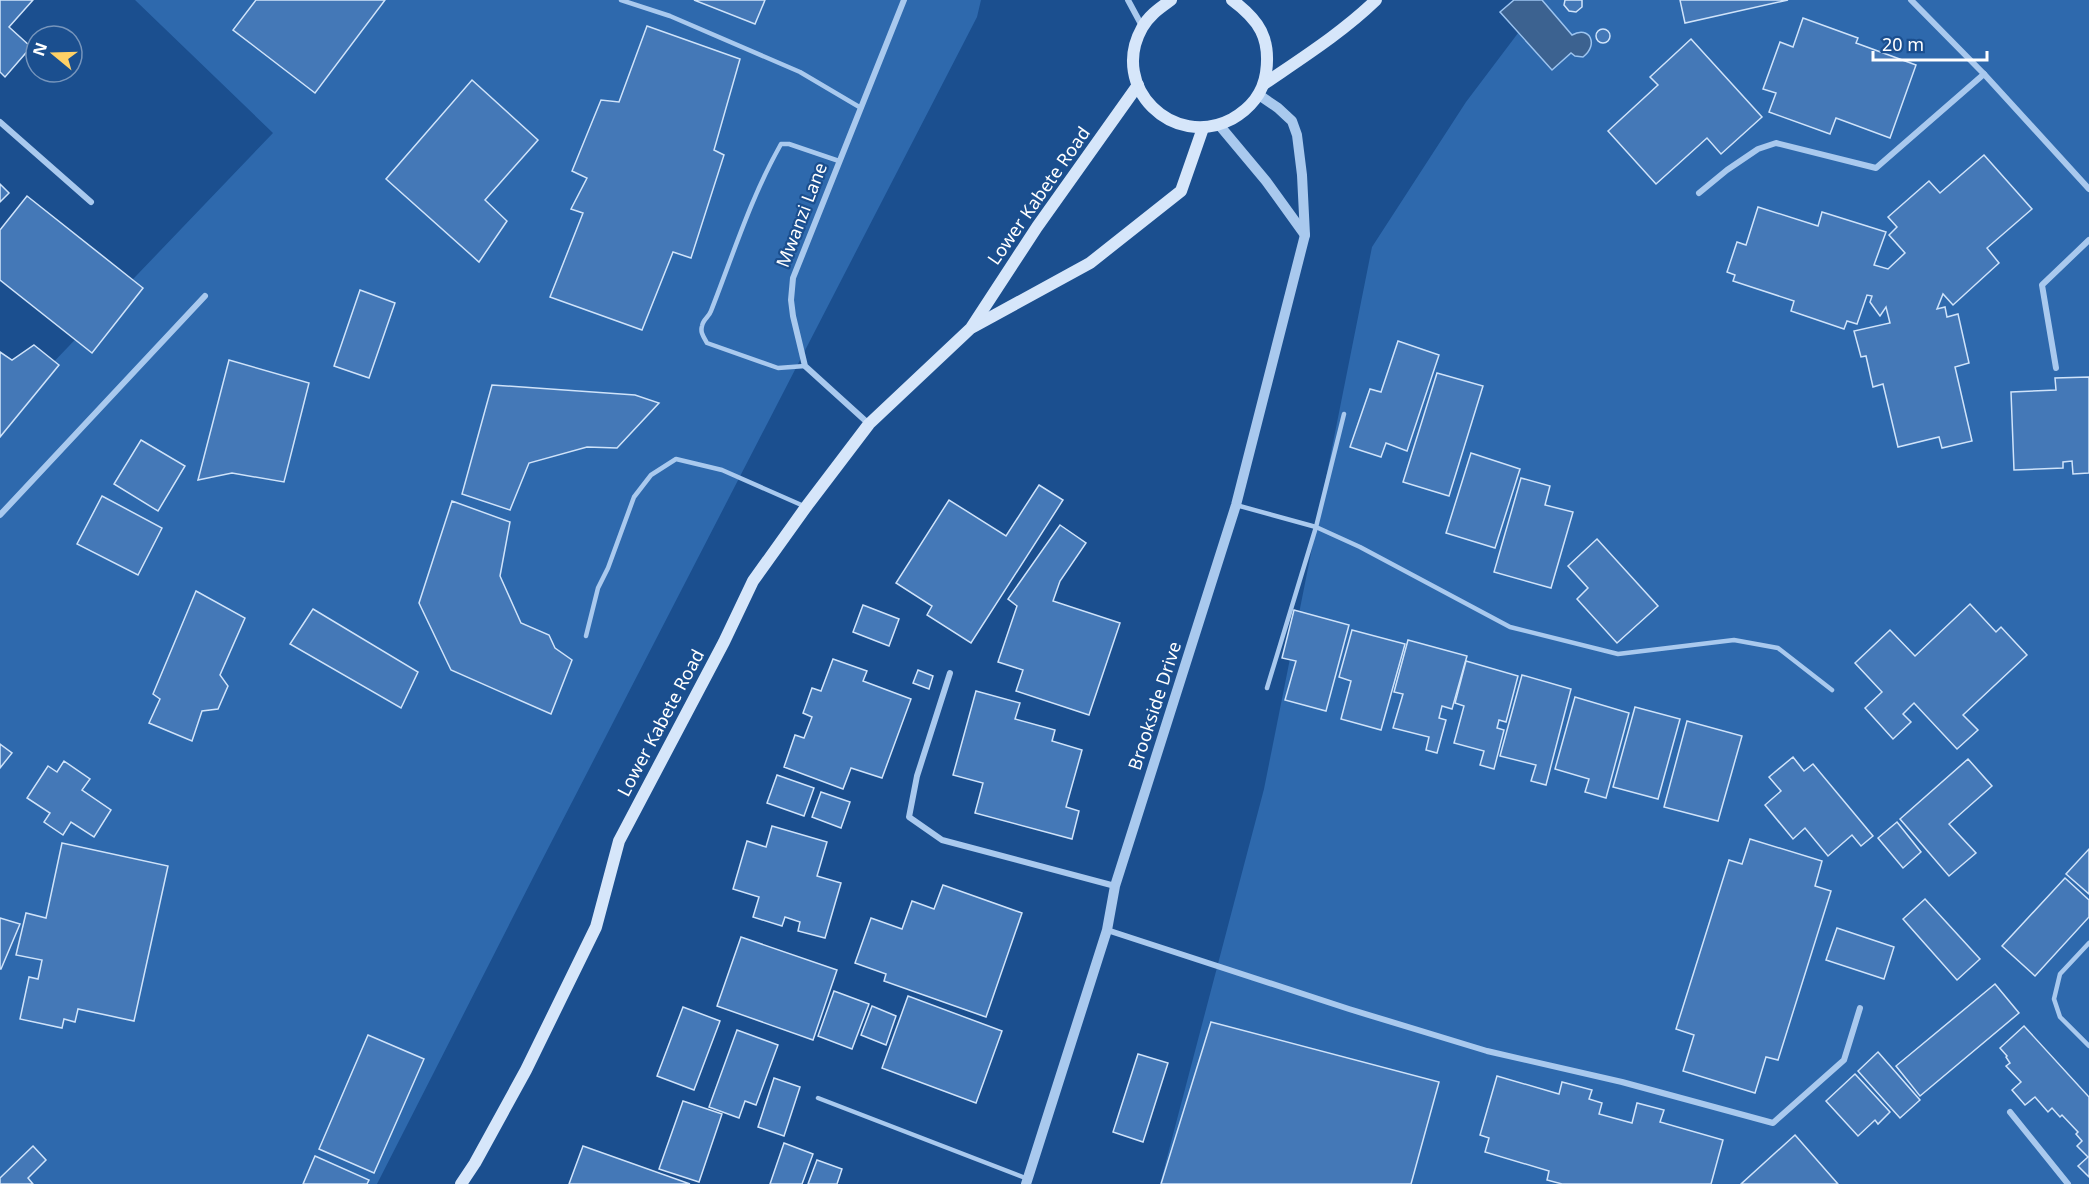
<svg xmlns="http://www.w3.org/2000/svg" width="2089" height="1184" font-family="'Noto Sans',sans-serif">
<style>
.green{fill:#2e69ad}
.water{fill:#3c6290;stroke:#9cc4f0;stroke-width:1.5}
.building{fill:#4478b7;stroke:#cfe3fa;stroke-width:1.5}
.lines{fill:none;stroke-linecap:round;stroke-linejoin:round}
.service{stroke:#a9c9ee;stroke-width:4.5}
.minor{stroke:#a9c9ee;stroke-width:6}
.tertiary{stroke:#a9c9ee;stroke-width:10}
.secondary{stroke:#d6e6fa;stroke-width:12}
.labels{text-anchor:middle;stroke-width:4.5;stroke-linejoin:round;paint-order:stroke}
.street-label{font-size:18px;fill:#fff;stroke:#1b4f8f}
</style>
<rect width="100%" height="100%" fill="#1b4f8f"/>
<!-- green -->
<g class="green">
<polygon points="135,0 981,0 977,17 539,866 377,1184 0,1184 0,418 273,133"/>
<polygon points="1543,0 2089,0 2089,1184 1160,1184 1264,789 1372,247 1466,102"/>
</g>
<!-- water -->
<path class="water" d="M1514,0H1542L1572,35C1590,25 1599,45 1583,57L1575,56L1571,53L1552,70L1500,12Z"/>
<!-- building -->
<g class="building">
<polygon points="0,0 33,0 9,27 31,47 5,77 0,72"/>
<polygon points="256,0 385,0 315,93 233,30"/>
<polygon points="694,0 765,0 755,24"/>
<polygon points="1565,0 1582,0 1582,7 1576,12 1569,11 1564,5"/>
<polygon points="1680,0 1788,0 1685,23"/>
<polygon points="1803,18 1858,38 1856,43 1916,65 1890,138 1836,118 1830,134 1769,112 1776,93 1763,89 1780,42 1793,47"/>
<polygon points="647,26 740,59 714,150 724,155 691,258 673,252 642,330 550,297 583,213 571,209 587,178 572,171 601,100 619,102"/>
<circle cx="1603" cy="36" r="7"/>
<polygon points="1691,39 1762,117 1721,154 1707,138 1656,184 1608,131 1658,85 1650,77"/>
<polygon points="472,80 538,140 485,200 507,221 479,262 386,179"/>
<polygon points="1984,155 2032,209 1987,248 1999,263 1953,305 1943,294 1937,309 1945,307 1947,317 1958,314 1969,363 1955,367 1972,441 1942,448 1939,437 1898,447 1883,384 1873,387 1866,356 1861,357 1854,331 1890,323 1886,307 1880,316 1870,302 1872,296 1867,295 1857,324 1847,321 1844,329 1791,311 1794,301 1733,281 1735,275 1727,272 1737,242 1746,245 1758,207 1818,226 1822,212 1886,232 1874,265 1888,269 1905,253 1889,235 1897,227 1888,217 1929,181 1940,193"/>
<polygon points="0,184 9,193 0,202"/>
<polygon points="27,196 143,288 92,353 0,280 0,230"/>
<polygon points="360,290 395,303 369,378 334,366"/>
<polygon points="1398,341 1439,355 1407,451 1386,443 1381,457 1350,447 1370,389 1381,392"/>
<polygon points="34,345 59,365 0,437 0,352 12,360"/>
<polygon points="229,360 309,383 284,482 232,473 198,480"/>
<polygon points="1437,373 1483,386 1449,496 1403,482"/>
<polygon points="2089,377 2089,473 2073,474 2072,461 2063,462 2063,468 2014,470 2011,392 2056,390 2055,378"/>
<polygon points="492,385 635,395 659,403 617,448 587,447 529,463 510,510 462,494"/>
<polygon points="141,440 185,466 158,511 114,484"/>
<polygon points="1471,453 1520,469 1495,548 1446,533"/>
<polygon points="1521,478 1550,486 1545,505 1573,512 1551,588 1494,572"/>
<polygon points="1039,485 1063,500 971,643 927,615 932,606 896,583 949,500 1006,536"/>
<polygon points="102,496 162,528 138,575 77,544"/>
<polygon points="452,501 510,522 500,576 521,623 549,635 555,648 572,660 551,714 451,670 419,603"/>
<polygon points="1060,525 1086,543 1060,581 1053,601 1120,623 1089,715 1016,691 1023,670 998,662 1017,606 1008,599"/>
<polygon points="1597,539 1658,606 1617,643 1577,599 1588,588 1568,566"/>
<polygon points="196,591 245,618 220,675 228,686 218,709 202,711 192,741 149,723 160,699 153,694"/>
<polygon points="1970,604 1996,632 2001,627 2027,655 1963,715 1978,730 1957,749 1914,703 1903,714 1911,722 1893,739 1865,708 1882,692 1855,663 1890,630 1915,656"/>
<polygon points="863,605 899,619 889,646 853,632"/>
<polygon points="313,609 418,672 401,708 290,644"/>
<polygon points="1294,610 1349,625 1326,711 1285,700 1296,661 1282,658"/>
<polygon points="1352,630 1405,644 1381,730 1341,719 1351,681 1339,677"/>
<polygon points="1408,640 1467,656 1452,709 1442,706 1439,718 1446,720 1437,753 1426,750 1429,737 1393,728 1403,694 1394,692"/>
<polygon points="833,659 867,671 863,681 911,699 882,778 851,768 843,789 784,767 795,735 804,738 812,717 803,713 812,688 821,691"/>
<polygon points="1466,661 1518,676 1506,722 1499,720 1497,728 1504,730 1494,769 1480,765 1484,751 1454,743 1464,706 1455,703"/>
<polygon points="918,670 933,676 929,689 913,683"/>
<polygon points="1522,675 1571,689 1546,785 1531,781 1536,765 1500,756"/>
<polygon points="976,691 1020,703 1015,719 1055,730 1052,741 1082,750 1066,807 1079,811 1072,839 975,813 983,783 953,775"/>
<polygon points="1575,697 1629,713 1606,798 1585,792 1589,779 1555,769"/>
<polygon points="1635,707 1680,719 1658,799 1613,787"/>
<polygon points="1687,721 1742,736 1718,821 1664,807"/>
<polygon points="0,744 12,753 0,768"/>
<polygon points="1793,757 1804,771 1813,764 1873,836 1861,846 1852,835 1828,856 1805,828 1793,839 1765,805 1781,791 1769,777"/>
<polygon points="1968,759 1992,786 1949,824 1976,853 1949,876 1900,819"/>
<polygon points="64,761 90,779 82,790 111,810 94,837 71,822 63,835 44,822 50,813 27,798 48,766 57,772"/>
<polygon points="777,775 814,788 804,816 767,803"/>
<polygon points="821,792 850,802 841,828 812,817"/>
<polygon points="1897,822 1921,852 1903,868 1878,838"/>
<polygon points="772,826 827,842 817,876 841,883 825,938 798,931 800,922 785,917 782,926 753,917 759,897 733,889 747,841 766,847"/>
<polygon points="1750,839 1822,861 1815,886 1831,891 1778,1060 1766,1057 1755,1093 1683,1071 1694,1035 1676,1029 1729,860 1742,864"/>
<polygon points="62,843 168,866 134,1021 78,1009 75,1022 64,1019 62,1028 20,1019 29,977 38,979 42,960 16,955 26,913 46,918"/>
<polygon points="2089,849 2089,894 2066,874"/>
<polygon points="2065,878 2089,900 2089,917 2035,976 2002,946"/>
<polygon points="943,885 1022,913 986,1017 884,981 886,974 855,963 871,918 902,929 912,901 934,909"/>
<polygon points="1925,899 1980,959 1957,980 1903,919"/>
<polygon points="0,918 20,924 1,969 0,969"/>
<polygon points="1837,928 1894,947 1884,979 1826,960"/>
<polygon points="741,937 837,970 813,1040 717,1006"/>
<polygon points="1995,984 2019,1013 1920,1096 1896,1066"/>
<polygon points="834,991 869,1004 852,1049 818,1036"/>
<polygon points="908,996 1002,1031 976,1103 882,1068"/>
<polygon points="872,1006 896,1016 886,1045 861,1035"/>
<polygon points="683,1007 720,1021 694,1090 657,1076"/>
<polygon points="1211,1022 1439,1082 1411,1184 1161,1184"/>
<polygon points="2024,1026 2089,1097 2089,1177 2078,1166 2088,1157 2077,1146 2082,1141 2076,1134 2078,1132 2062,1115 2060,1117 2052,1108 2048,1112 2035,1097 2025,1105 2012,1090 2021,1082 2006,1066 2010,1063 2006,1057 2007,1056 2000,1048"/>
<polygon points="737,1030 778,1045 756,1105 745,1101 739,1118 709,1107"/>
<polygon points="368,1035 424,1059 374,1173 319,1149"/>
<polygon points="1878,1052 1920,1100 1900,1118 1858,1071"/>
<polygon points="1138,1054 1168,1063 1143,1142 1113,1132"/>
<polygon points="1855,1074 1890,1112 1878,1124 1875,1120 1858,1136 1826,1101"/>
<polygon points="1497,1076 1559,1094 1562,1082 1592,1090 1589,1099 1602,1103 1599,1114 1632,1123 1637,1103 1664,1110 1660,1122 1723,1140 1711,1184 1562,1184 1547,1180 1549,1171 1485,1152 1489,1138 1480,1135"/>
<polygon points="774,1078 800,1087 784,1136 758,1127"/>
<polygon points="683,1101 722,1114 699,1182 659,1169"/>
<polygon points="1795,1135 1838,1184 1741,1184"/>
<polygon points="784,1143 813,1154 802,1184 770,1184"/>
<polygon points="33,1146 46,1160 28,1178 33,1184 0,1184 0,1178"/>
<polygon points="583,1146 690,1184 569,1184"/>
<polygon points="315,1156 369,1180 367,1184 303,1184"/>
<polygon points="817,1160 842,1169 837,1184 808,1184"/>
</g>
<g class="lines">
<!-- service -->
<g class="service">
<polyline points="621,0 670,16 800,72 861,108"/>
<path d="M805,366L778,368L707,343C704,337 700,333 702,326C703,319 709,317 711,311C733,255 751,197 781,144H789L839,161"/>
<polyline points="1236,505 1316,527 1360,547 1510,627 1618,654 1734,640 1778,648 1832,690"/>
<polyline points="586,636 598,588 608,568 634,497 651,475 676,459 722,470 806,507"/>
<polyline points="1267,688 1316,527 1344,414"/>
<polyline points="2089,943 2060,974 2054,999 2060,1017 2089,1046"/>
<polyline points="818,1098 1028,1179"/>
</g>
<!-- minor -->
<g class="minor">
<polyline points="1128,0 1142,26"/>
<polyline points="1911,0 1984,74 2089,189"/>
<polyline points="0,122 91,202"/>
<polyline points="1699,193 1727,170 1758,149 1776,143 1876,168 1984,74"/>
<polyline points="2056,368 2042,285 2089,240"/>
<polyline points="869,424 805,366 793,316 791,300 793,278 904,0"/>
<polyline points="0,515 205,296"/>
<polyline points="950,673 917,776 909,817 942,840 1115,886"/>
<polyline points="1107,930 1349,1009 1487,1051 1622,1082 1773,1123 1844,1060 1860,1008"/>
<polyline points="2010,1112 2068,1184"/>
</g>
<!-- tertiary -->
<g class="tertiary">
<polyline points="1220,126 1266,181 1305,235"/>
<polyline points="1026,1184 1107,930 1115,886 1236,505 1305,235 1302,175 1297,135 1292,121 1278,108 1259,95"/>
</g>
<!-- secondary -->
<g class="secondary">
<path d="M1171,0C1160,8 1149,15 1142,28C1109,87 1173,150 1232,119C1250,109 1263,93 1266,73C1271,38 1259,20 1232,0"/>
<path d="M1264,84C1302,58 1343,32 1376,0"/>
<polyline points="973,327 1090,263 1181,191 1203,128"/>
<polyline points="461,1184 475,1163 526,1070 596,927 619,841 724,642 753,581 806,507 869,424 971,328 1037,227 1138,85"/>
</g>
</g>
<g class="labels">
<!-- street labels -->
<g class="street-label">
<text transform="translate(1039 196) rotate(-55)" y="6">Lower Kabete Road</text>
<text transform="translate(802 215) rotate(-69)" y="6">Mwanzi Lane</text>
<text transform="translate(1155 706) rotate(-72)" y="6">Brookside Drive</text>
<text transform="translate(661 723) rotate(-62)" y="6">Lower Kabete Road</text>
</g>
</g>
<!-- north arrow -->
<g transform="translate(54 54) rotate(289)"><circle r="28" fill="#1b4f8f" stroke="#7695bc" stroke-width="1.5"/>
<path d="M0-4.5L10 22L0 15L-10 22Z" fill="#ffd166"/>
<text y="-9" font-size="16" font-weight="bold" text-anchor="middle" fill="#ffffff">N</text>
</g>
<!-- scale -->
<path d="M1873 51v9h114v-9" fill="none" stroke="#ffffff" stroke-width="3"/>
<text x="1882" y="51" font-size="18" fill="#ffffff" stroke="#1b4f8f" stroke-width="4.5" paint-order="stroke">20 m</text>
</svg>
